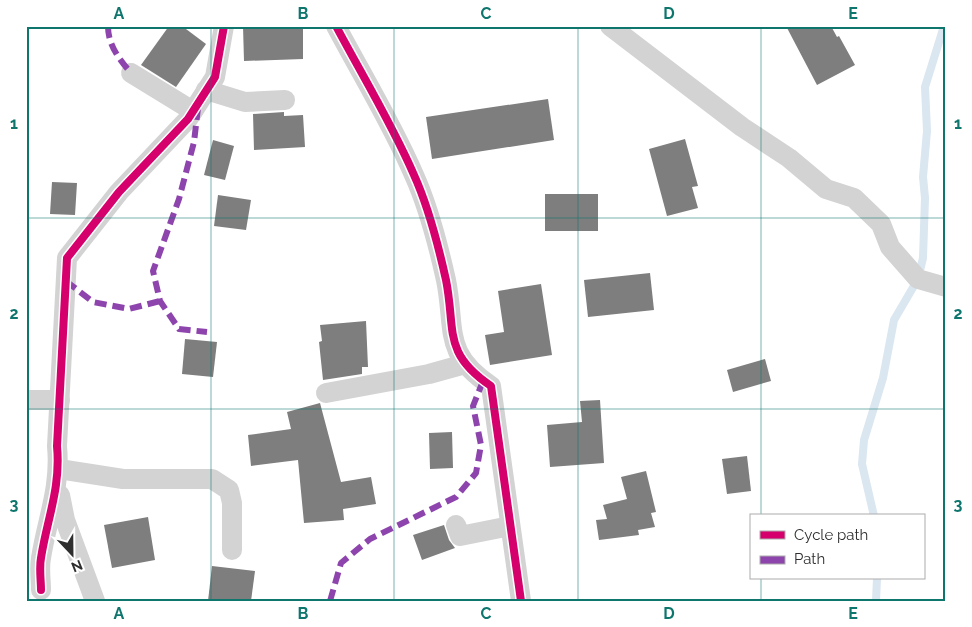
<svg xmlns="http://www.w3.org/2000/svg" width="972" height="627" font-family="Raleway,sans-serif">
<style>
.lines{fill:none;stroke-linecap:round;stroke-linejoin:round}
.stream{stroke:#dae6f0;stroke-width:8}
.building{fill:#7e7e7e}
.street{stroke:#d3d3d3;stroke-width:20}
.quiet{stroke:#8e44ad;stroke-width:6;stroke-dasharray:12 6;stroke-linecap:butt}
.cycleway-casing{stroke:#fff;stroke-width:11}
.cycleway{stroke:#d6006c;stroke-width:8}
.grid{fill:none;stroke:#0f766e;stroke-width:1;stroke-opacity:0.55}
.neatline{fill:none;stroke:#0f766e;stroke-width:2}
.grid-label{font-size:16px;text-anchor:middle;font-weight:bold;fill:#0f766e}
</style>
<rect width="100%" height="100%" fill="#fff"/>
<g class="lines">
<!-- stream -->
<g class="stream">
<polyline points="874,516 862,464 864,440 883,378 894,320 918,279 923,258 925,198 923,177 927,131 925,87 944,26"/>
<polyline points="876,601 877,578"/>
</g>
</g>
<!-- building -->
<g class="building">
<polygon points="169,26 182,26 206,44 176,87 141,65"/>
<polygon points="243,26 303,26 303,59 244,61"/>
<polygon points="786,26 831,26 837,37 839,36 855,65 817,85"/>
<polygon points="548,99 554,140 432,159 426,117"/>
<polygon points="284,112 284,116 303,115 305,147 254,150 253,114"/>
<polygon points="685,139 698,186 692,187 698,208 667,216 649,149"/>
<polygon points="213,140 234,146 225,180 204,175"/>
<polygon points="52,182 77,183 75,215 50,214"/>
<rect x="545" y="194" width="53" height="37"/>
<polygon points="218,195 251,200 246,230 214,226"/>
<polygon points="650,273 654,310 588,317 584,280"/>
<polygon points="541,284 552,355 490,365 485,335 504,332 498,291"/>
<polygon points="366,321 368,367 362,367 362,374 323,380 319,342 322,341 320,325"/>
<polygon points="185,339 217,342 213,377 182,374"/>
<polygon points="765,359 771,381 733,392 727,370"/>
<polygon points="600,400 604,463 550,467 547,425 582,422 580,401"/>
<polygon points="320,403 341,482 371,477 376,504 343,509 344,520 304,523 298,460 251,466 248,435 291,429 287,412"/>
<polygon points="452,432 453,468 430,469 429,433"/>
<polygon points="747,456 751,491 727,494 722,459"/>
<polygon points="646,471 656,512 651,513 655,527 638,530 639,535 599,540 596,520 607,519 603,505 627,499 621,477"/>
<polygon points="148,517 155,560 112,568 104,525"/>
<polygon points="444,525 449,540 455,548 422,560 413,535"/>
<polygon points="212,566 255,571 251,601 208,601"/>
</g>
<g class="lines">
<!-- street -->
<g class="street">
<path d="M336,26C362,75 392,124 414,175C429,208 438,244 446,280C456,330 442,353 491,386L521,601"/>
<polyline points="610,26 742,127 789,158 826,189 854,198 881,224 890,247 918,279 946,287"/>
<polyline points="131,73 193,111"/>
<polyline points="206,90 245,102 285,100"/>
<polyline points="326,393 429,374 465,364"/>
<polyline points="26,400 60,400"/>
<polyline points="59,469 123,479 212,479 229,490 232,503 232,550"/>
<polyline points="60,495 65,520 95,601"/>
<polyline points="456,525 460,536 510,526"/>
<path d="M41,590C41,580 39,568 41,558C47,519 61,488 57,446L67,258L119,192L188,119L215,77L224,26"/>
</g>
<!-- quiet -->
<g class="quiet">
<path d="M108,26C108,45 119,59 131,73"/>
<polyline points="198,108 194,142 179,199 153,271 160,301 179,329 207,332"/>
<polyline points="66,281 93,302 129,309 160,301"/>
<polyline points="330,601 341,563 370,539 456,497 476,473 481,445 473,406 483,381"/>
</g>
<!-- cycleway casing -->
<g class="cycleway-casing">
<g id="cycleway">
<path d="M336,26C362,75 392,124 414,175C429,208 438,244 446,280C456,330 442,353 491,386L521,601"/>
<path d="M41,590C41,580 39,568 41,558C47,519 61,488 57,446L67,258L119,192L188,119L215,77L224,26"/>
</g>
</g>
<!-- cycleway -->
<use href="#cycleway" class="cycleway"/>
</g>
<!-- grid -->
<path class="grid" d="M211,26V601M394,26V601M578,26V601M761,26V516M26,218H946M26,409H946M761,578V601"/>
<!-- border -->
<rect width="972" height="627" fill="none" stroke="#ffffff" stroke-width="55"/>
<!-- legend -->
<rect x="750" y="514" width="175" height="65" fill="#ffffff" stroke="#ababab"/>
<rect x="760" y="531" width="25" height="8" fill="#d6006c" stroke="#ababab"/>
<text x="794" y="540" font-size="15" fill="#2e2e2e">Cycle path</text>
<rect x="760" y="556" width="25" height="8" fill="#8e44ad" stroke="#ababab"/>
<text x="794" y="564" font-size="15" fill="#2e2e2e">Path</text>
<!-- north arrow -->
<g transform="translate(72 554) rotate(158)" stroke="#ffffff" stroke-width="4" paint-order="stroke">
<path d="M0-4L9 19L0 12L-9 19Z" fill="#2e2e2e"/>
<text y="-8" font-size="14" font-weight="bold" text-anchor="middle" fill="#2e2e2e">N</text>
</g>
<rect x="28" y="28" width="916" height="572" class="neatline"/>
<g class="grid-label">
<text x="119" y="19">A</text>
<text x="303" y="19">B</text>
<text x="486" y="19">C</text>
<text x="669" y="19">D</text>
<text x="853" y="19">E</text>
<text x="14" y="129">1</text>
<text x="958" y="129">1</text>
<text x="14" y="319">2</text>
<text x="958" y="319">2</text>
<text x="14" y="510">3</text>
<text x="958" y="510">3</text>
<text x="119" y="619">A</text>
<text x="303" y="619">B</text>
<text x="486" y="619">C</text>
<text x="669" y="619">D</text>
<text x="853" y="619">E</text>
</g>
</svg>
